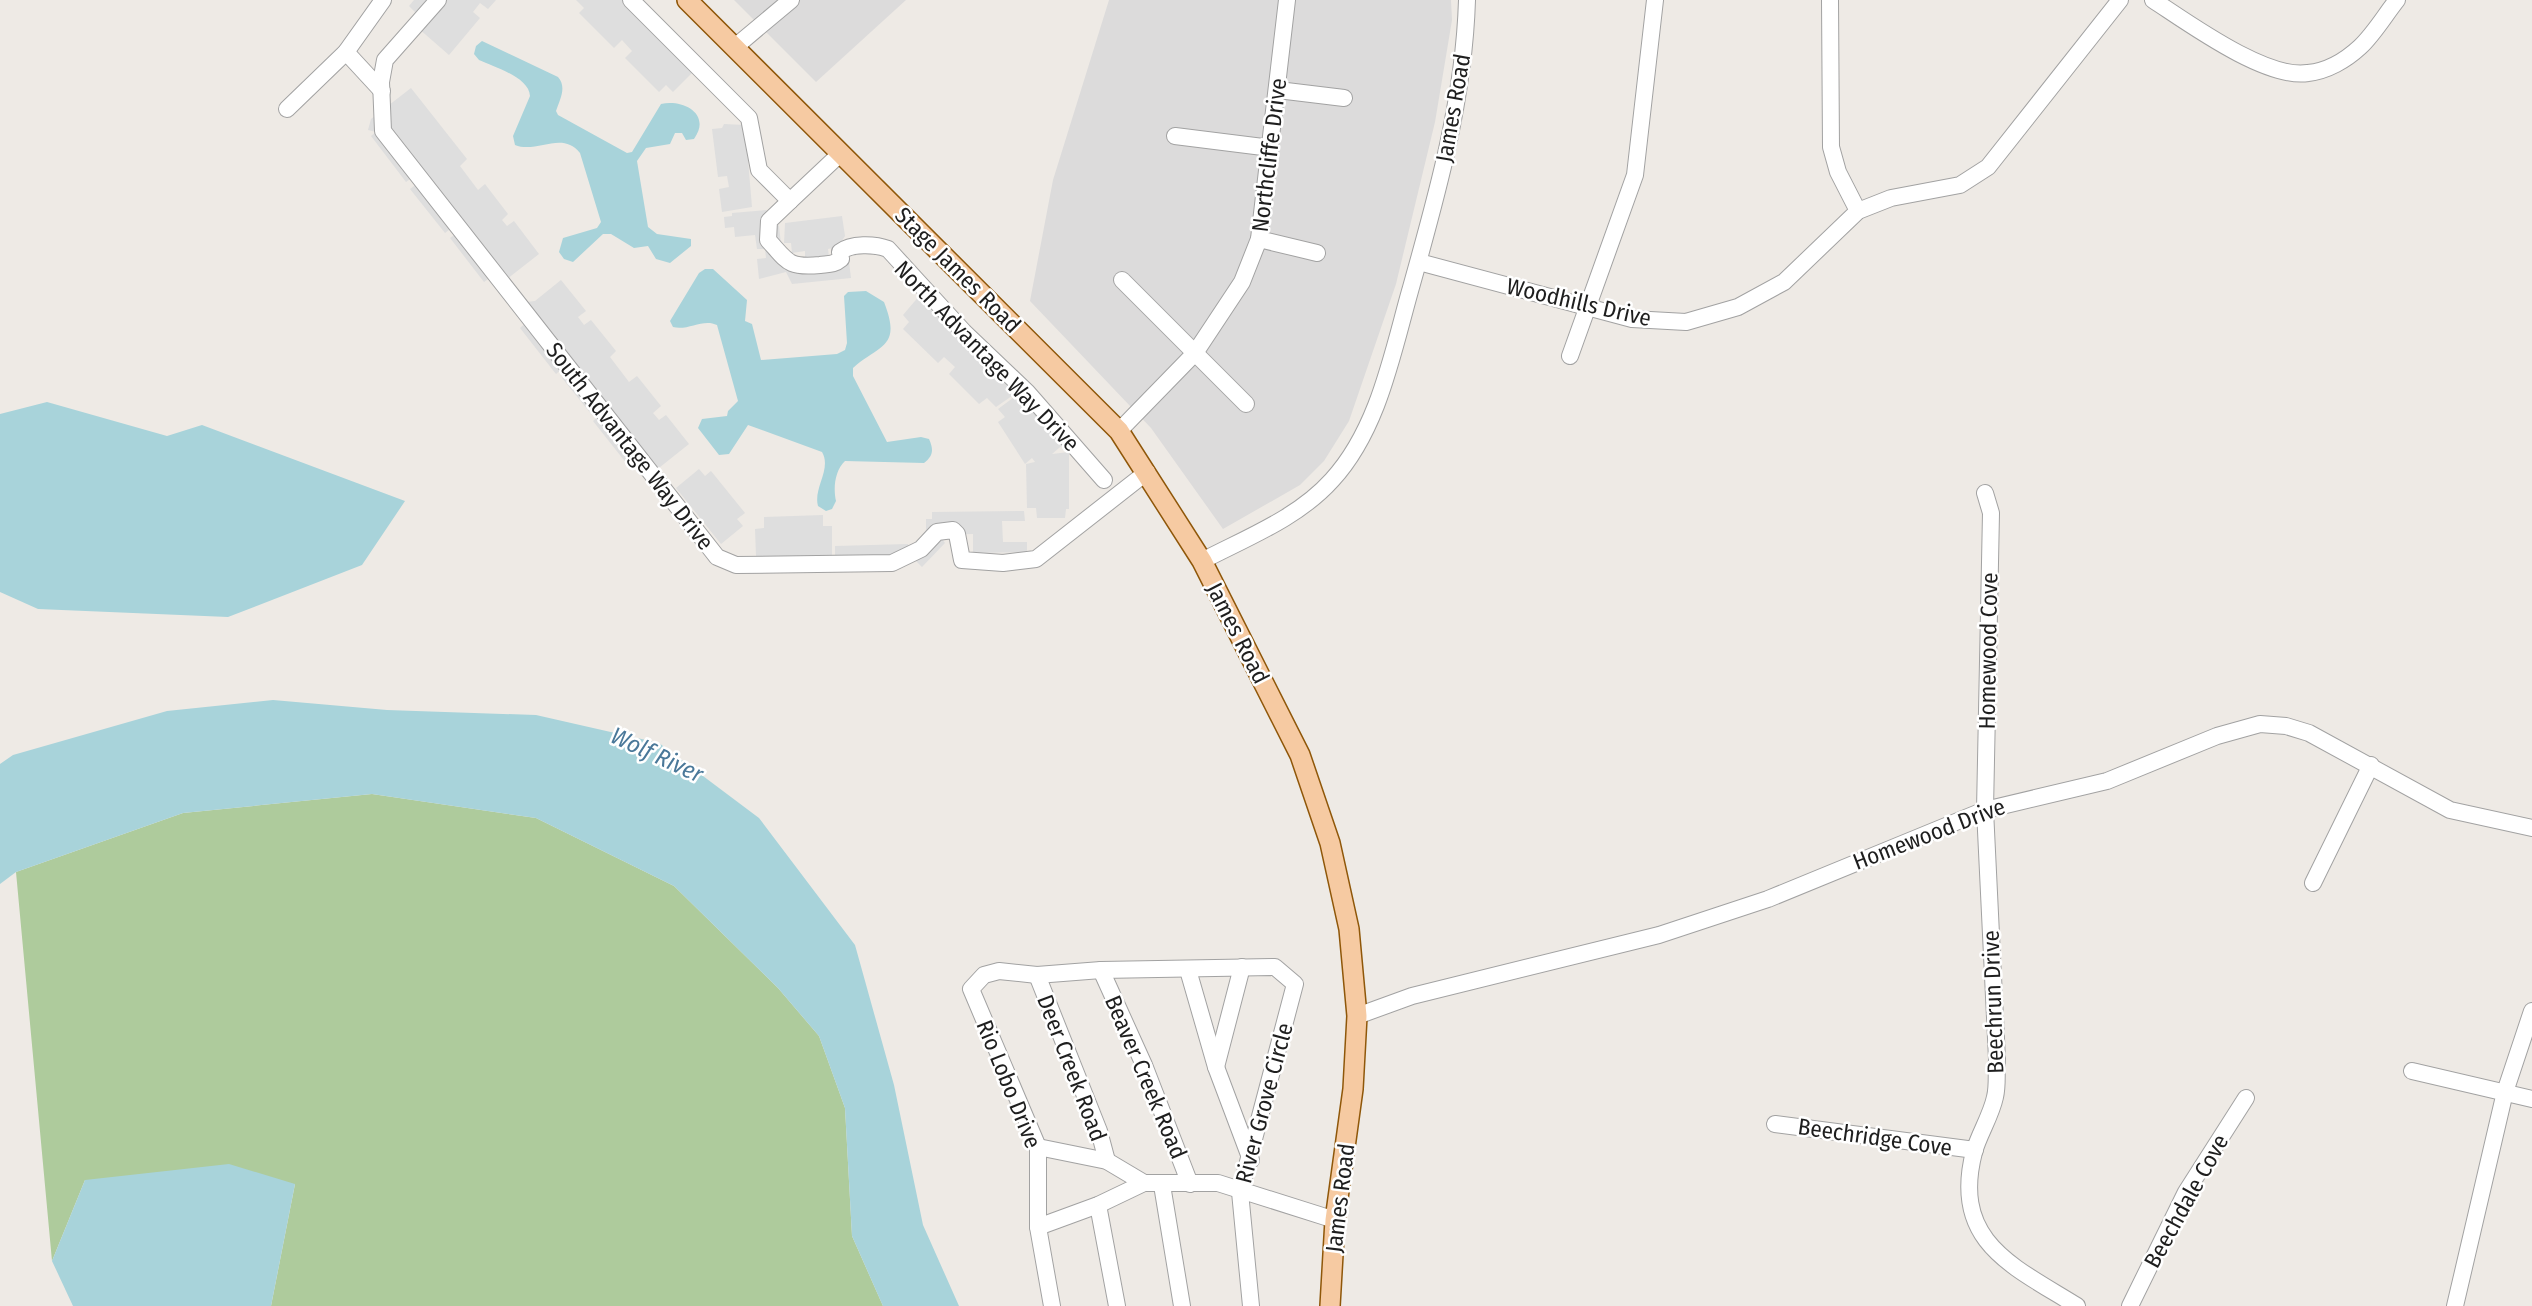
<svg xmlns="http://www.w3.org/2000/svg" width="2532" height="1306" font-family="'Fira Sans Condensed',sans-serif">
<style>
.residential{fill:#dcdbdb}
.forest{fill:#aecb9c}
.parking{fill:#dedede}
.water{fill:#a8d3da}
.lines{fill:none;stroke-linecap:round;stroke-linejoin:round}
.minor-casing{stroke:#a2a2a2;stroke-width:18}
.major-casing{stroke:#8f5709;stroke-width:22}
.minor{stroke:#fff;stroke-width:16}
.major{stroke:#f6caa2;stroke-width:19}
.labels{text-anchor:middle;stroke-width:5;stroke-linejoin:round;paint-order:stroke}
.street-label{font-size:23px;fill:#1e1e1e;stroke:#fff}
.water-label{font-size:24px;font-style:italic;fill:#4a7899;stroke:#fff}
</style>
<rect width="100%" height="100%" fill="#eeeae5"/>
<!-- residential -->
<g class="residential">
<polygon points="734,0 906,0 816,82"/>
<polygon points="1109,0 1451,0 1452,20 1435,122 1396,284 1349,421 1324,461 1300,485 1223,529 1151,428 1030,301 1053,180"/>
</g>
<!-- forest -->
<polygon class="forest" points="372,794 536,818 674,886 778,988 819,1036 845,1108 852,1236 883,1306 271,1306 295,1184 85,1180 52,1261 16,872 183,813"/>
<!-- parking -->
<g class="parking">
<polygon points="414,0 496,0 488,9 480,3 473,12 480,18 449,55 410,21 416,13 409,6"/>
<polygon points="576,0 626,0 695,70 673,92 666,85 659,92 625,58 632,51 622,40 614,48 579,13 584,8"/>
<polygon points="411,88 467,159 460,166 478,190 485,184 508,214 502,220 507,226 514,221 539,254 498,286 491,277 484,282 450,238 457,233 453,227 445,233 410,189 418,183 413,177 406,182 371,136 376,132 368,130 371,119"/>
<polygon points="724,124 745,125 752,207 722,212 719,189 729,187 727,176 718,177 712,129 722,128"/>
<polygon points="766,210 779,226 781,244 794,258 805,260 805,251 792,253 791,243 784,243 785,223 842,216 845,236 838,247 828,249 829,256 848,254 851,278 792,284 786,272 759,279 757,259 766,258 765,249 757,249 755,235 735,237 734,227 725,228 724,217 732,216 732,213"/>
<polygon points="561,280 586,311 578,317 584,325 591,320 616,351 610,357 629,382 637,376 661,406 653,413 659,420 666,415 689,444 650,475 640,463 631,469 593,421 601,414 598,410 592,415 562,378 568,373 563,368 556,374 520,328 527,322 526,302 535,301"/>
<polygon points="920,295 1019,391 996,407 987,398 979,404 949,374 955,367 944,357 938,363 903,329 909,322 903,315"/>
<polygon points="1021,392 1066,442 1052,454 1069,452 1069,509 1066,509 1065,518 1037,518 1036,508 1027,508 1026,464 1035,462 1032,458 1025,464 998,422 1005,417 998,409"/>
<polygon points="699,469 705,476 711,471 745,513 737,519 743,526 721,544 676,488"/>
<polygon points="1024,511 1025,521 1002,521 1003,542 1027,542 1027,552 973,553 973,534 939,535 945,543 922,567 916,561 915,545 926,530 926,519 932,519 932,512"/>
<polygon points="823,515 823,526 832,526 832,556 835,558 835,546 908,544 908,557 767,560 766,556 756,556 755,529 764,528 764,517"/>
</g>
<!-- water -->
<g class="water">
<path d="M482,41L558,77C567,87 560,99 556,111L558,115L627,153L632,152L661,104C683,99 712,114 694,139L686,140L682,133H675L670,144L646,148L637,161L648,227L657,234L691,239V246L670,263L656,259L648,246L634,248L611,234H603L573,262L564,259L559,252L563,238L597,228L601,222L580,153C562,130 537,154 515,145L513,136L530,96C529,77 494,67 479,60L474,54L476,46Z"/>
<path d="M705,269H713L747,300L745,321L752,324L761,360L837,354L845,350L847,343L844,296L848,292L866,291L884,302C902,348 880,344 853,368V376L887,442L921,437L929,439C934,450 933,456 924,463L845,461C835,470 833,488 836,501L832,509L826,511L818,506C813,488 832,469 822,452L748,425L729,454L719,455L698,428L702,419L727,416L728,411L738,401L717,325C703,318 688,331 673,327L670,321L699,273Z"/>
<polygon points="47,402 167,436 202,425 405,501 362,565 228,617 38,609 0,592 0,414"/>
<polygon points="273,700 387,710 536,715 659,743 759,818 855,945 894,1085 923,1225 959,1306 883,1306 852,1236 845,1108 819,1036 778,988 674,886 536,818 372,794 183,813 16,872 0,884 0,764 13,755 167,711"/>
<polygon points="229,1164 295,1184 271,1306 73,1306 52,1261 85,1180"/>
</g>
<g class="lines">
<!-- minor casing -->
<g class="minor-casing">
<g id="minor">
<polyline points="438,0 385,60 381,82 383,131 717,557 736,565 892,563 921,549 937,532 953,530 957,534 962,560 1003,563 1036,559 1147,472"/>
<path d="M631,0L749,118L759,170L790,201L769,221L768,240C788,262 788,268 820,265C828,264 834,265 841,259L840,252C851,243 875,244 888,249L964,332L1027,392L1104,480"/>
<polyline points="1830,0 1831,147 1838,172 1858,211"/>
<path d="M2153,0C2187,22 2266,80 2308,73C2327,71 2346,60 2360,47C2374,34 2385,15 2397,0"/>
<polyline points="735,47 791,0"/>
<polyline points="346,52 382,91"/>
<polyline points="1278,90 1344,98"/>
<polyline points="287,109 346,52 383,0"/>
<polyline points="1175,136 1271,148"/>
<polyline points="790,201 841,153"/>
<polyline points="1259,239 1317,253"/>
<polyline points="1419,262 1632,319 1686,322 1738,307 1784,282 1858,211 1891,198 1960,185 1988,167 2120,0"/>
<polyline points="1122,280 1246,404"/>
<polyline points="1570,356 1635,175 1655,0"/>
<polyline points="1119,431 1195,353 1242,282 1259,239 1287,0"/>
<path d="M1985,493L1991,513L1985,810L1997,1059C1996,1071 1998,1085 1995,1097C1991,1116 1979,1134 1974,1152C1951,1242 2013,1266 2077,1306"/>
<path d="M1202,561C1246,538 1298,518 1332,480C1378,430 1392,355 1410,291C1437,195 1464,100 1467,0"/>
<polyline points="2313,883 2371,765"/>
<polyline points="1101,970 1144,1065 1190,1184"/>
<polyline points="1188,970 1216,1067 1251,1160"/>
<polyline points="1037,975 1099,1131 1107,1161"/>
<polyline points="1357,1016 1412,996 1659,935 1768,899 1985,810 2107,781 2217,736 2260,724 2286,726 2309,733 2450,810 2532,828"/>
<polyline points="1216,1067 1242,967"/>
<polyline points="2412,1071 2532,1099"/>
<polyline points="1775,1124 1975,1150"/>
<polyline points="1038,1147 1107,1161 1144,1183"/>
<polyline points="1162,1185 1182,1306"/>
<polyline points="1098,1205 1117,1306"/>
<polyline points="1038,1227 1098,1205 1144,1183 1218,1183 1335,1220"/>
<polyline points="1052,1306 1038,1227 1038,1147 971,989 984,975 999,971 1037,975 1101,970 1275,967 1295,984 1240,1192 1251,1306"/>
<polyline points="2130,1306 2186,1192 2246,1098"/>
<polyline points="2455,1306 2505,1092 2532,1011"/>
</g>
</g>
<!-- major casing -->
<g class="major-casing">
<polyline id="major" points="687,0 1119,431 1202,561 1300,755 1330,843 1349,929 1357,1016 1353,1089 1335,1220 1330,1306"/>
</g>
<!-- minor -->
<use href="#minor" class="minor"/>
<!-- major -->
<use href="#major" class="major"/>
</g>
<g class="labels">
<!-- street labels -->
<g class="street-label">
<text transform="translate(1453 108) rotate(-80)" y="8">James Road</text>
<text transform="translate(1269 155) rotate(-83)" y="8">Northcliffe Drive</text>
<text transform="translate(958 270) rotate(45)" y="8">Stage James Road</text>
<text transform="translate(1579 302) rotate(13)" y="8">Woodhills Drive</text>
<text transform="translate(987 356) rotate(46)" y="8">North Advantage Way Drive</text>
<text transform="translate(630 446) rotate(52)" y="8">South Advantage Way Drive</text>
<text transform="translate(1238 633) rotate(63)" y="8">James Road</text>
<text transform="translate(1988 651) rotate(-89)" y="8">Homewood Cove</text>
<text transform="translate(1929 834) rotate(-21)" y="8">Homewood Drive</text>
<text transform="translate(1993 1002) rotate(-92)" y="8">Beechrun Drive</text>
<text transform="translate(1072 1068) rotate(69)" y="8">Deer Creek Road</text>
<text transform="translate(1146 1077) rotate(67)" y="8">Beaver Creek Road</text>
<text transform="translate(1009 1084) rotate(68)" y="8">Rio Lobo Drive</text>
<text transform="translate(1264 1103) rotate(-75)" y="8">River Grove Circle</text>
<text transform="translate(1875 1137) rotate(8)" y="8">Beechridge Cove</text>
<text transform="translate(1340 1198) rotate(-83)" y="8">James Road</text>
<text transform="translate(2186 1201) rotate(-61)" y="8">Beechdale Cove</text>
</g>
<!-- water labels -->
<g class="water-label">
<text transform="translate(657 755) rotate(25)" y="8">Wolf River</text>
</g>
</g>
</svg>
